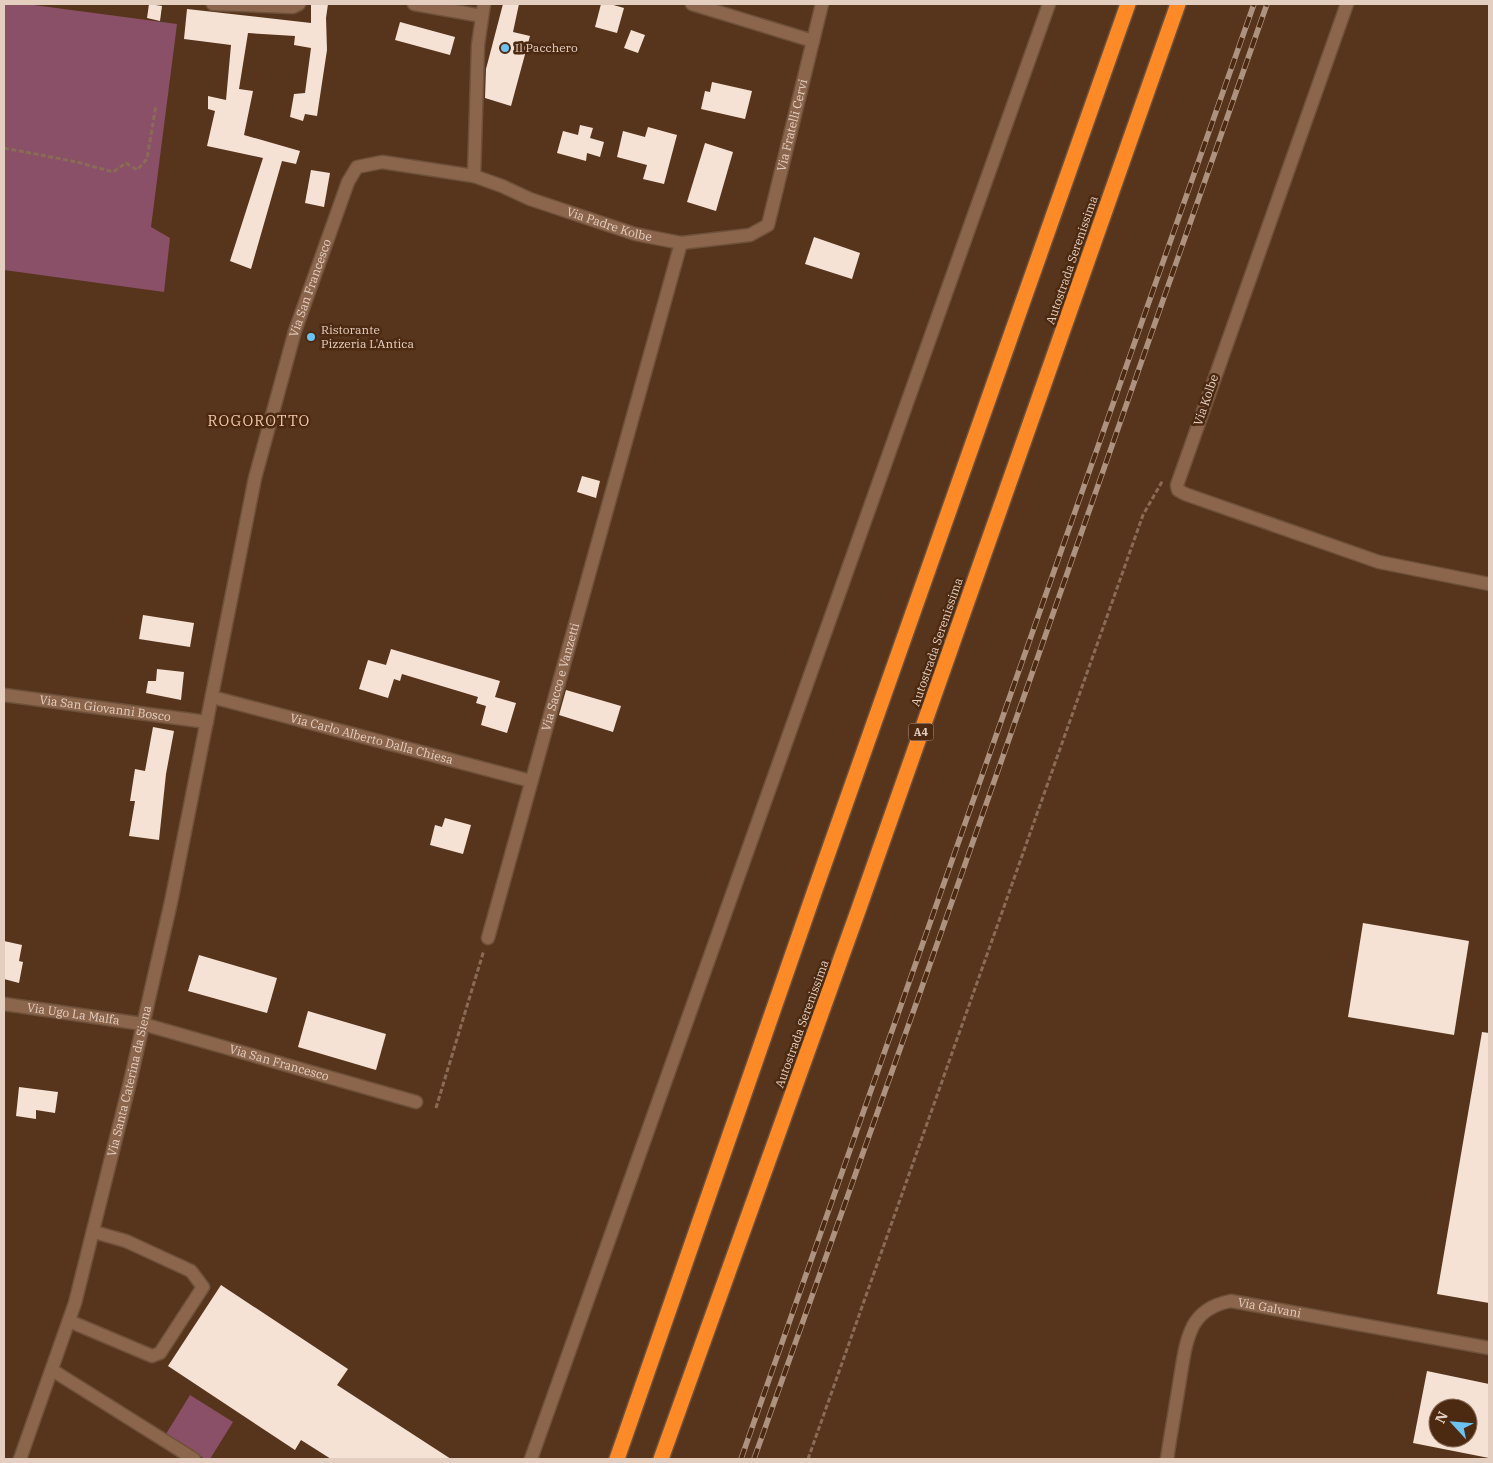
<svg xmlns="http://www.w3.org/2000/svg" width="1493" height="1463" font-family="'IBM Plex Serif',serif">
<style>
.green{fill:#8a5068}
.building{fill:#f5e2d5;fill-rule:evenodd}
.lines{fill:none;stroke-linecap:round;stroke-linejoin:round}
.minor-casing{stroke:#6e513b;stroke-width:15}
.highway-casing{stroke:#6e513b;stroke-width:18}
.path{stroke:#896b56;stroke-width:3;stroke-dasharray:5 2.5;stroke-linecap:butt}
.minor{stroke:#8c664c;stroke-width:12}
.highway{stroke:#fd8927;stroke-width:15}
.rail-casing{stroke:#ac927f;stroke-width:5.5}
.rail{stroke:#4c2a12;stroke-width:4;stroke-dasharray:11;stroke-linecap:butt}
.poi-dot{fill:#6cc3f2;stroke:#4c2a12;stroke-width:2}
.labels{text-anchor:middle;stroke-width:5;stroke-linejoin:round;paint-order:stroke}
.shield{fill:#4c2a12;stroke:#b69d8c;stroke-width:1}
.shield-label{font-size:11px;font-weight:bold;fill:#e4cec0}
.poi-label{font-size:12px;fill:#e4cec0;stroke:#4c2a12;text-anchor:start}
.street-label{font-size:12px;fill:#e4cec0;stroke:#4c2a12}
.quarter-label{font-size:15px;letter-spacing:1px;fill:#f1c5a9;stroke:#4c2a12}
</style>
<rect width="100%" height="100%" fill="#57351c"/>
<!-- green -->
<g class="green">
<polygon points="4,4 26,4 177,24 151,227 170,238 164,292 4,270"/>
<polygon points="190,1395 233,1422 210,1459 205,1459 166,1434"/>
</g>
<!-- building -->
<g class="building">
<polygon points="149,4 162,6 160,21 147,18"/>
<polygon points="311,4 328,4 326,18 327,50 317,116 305,114 303,121 290,117 294,94 305,93 311,48 294,45 295,36 248,33 239,89 253,91 244,135 300,151 296,164 282,161 251,269 230,261 263,158 207,146 215,111 208,109 208,96 226,100 231,45 184,39 187,9 311,23"/>
<polygon points="503,4 519,4 513,32 530,36 511,106 485,98 486,69"/>
<polygon points="601,4 610,4 624,8 617,33 595,27"/>
<polygon points="400,22 455,37 450,55 395,40"/>
<polygon points="631,30 645,35 638,53 624,48"/>
<polygon points="712,82 752,91 745,119 701,109 705,91 710,92"/>
<polygon points="580,125 593,128 590,138 604,142 600,157 587,153 586,161 557,153 563,131 578,135"/>
<polygon points="648,127 677,135 664,184 643,179 647,165 617,157 623,131 645,137"/>
<polygon points="705,143 733,152 716,211 687,202"/>
<polygon points="311,170 330,173 324,207 305,203"/>
<polygon points="814,237 860,253 852,279 805,264"/>
<polygon points="582,476 600,481 596,498 577,492"/>
<polygon points="143,615 194,623 190,647 139,639"/>
<polygon points="391,649 500,681 495,697 516,703 507,733 481,725 486,706 476,703 478,697 402,674 400,681 394,679 388,698 359,689 368,660 386,665"/>
<polygon points="157,669 184,672 181,700 146,693 148,681 156,681"/>
<polygon points="566,690 621,706 613,732 559,715"/>
<polygon points="153,727 174,731 166,774 159,840 129,836 135,801 130,801 135,769 145,771"/>
<polygon points="445,818 471,825 463,854 430,845 435,825 442,827"/>
<polygon points="1363,923 1469,941 1454,1035 1348,1017"/>
<polygon points="4,941 22,945 19,961 23,962 19,983 4,979"/>
<polygon points="199,955 277,978 267,1013 188,991"/>
<polygon points="308,1011 386,1034 376,1070 298,1047"/>
<polygon points="1482,1032 1489,1033 1489,1303 1437,1294"/>
<polygon points="19,1087 58,1092 55,1113 36,1110 36,1119 16,1116"/>
<polygon points="221,1285 348,1369 337,1385 451,1459 331,1459 301,1440 295,1450 168,1366"/>
<path d="M1427,1371L1489,1384V1458L1413,1443ZM1438,1408H1468V1438H1438Z"/>
</g>
<g class="lines">
<!-- minor casing -->
<g class="minor-casing">
<g id="minor">
<polyline points="213,4 293,7 299,4"/>
<polyline points="414,4 482,16"/>
<polyline points="692,4 813,41"/>
<polyline points="1347,4 1177,485 1178,490 1185,494 1379,562 1489,584"/>
<path id="s1" d="M474,176L502,186L530,199L635,234L681,243L750,235L768,225L822,4"/>
<path id="s2" d="M4,695L207,722"/>
<path id="s3" d="M212,697L531,781"/>
<path id="s4" d="M488,938L681,243"/>
<path id="s5" d="M4,1004L143,1024L416,1102"/>
<polyline points="69,1321 152,1356 160,1353 203,1287 191,1271 126,1241 94,1232"/>
<polyline points="52,1370 194,1459"/>
<path id="s6" d="M20,1459L75,1303L130,1082L171,902L255,478L295,331L348,182L357,167L382,162L474,176L478,45L484,4"/>
<polyline points="531,1459 1049,4"/>
<path id="s7" d="M1167,1459C1171,1432 1176,1405 1180,1379C1183,1361 1185,1342 1193,1326C1201,1311 1215,1304 1231,1301L1489,1348"/>
</g>
</g>
<!-- highway casing -->
<g class="highway-casing">
<g id="highway">
<polyline points="617,1459 815,890 1128,4"/>
<polyline points="661,1459 858,911 1178,4"/>
</g>
</g>
<!-- path -->
<g class="path">
<polyline points="4,148 77,162 113,172 126,163 137,170 147,159 156,105"/>
<polyline points="436,1108 484,950"/>
<polyline points="808,1459 1143,515 1163,480"/>
</g>
<!-- minor -->
<use href="#minor" class="minor"/>
<!-- highway -->
<use href="#highway" class="highway"/>
<!-- rail casing -->
<g class="rail-casing">
<g id="rail">
<polyline points="741,1459 1254,4"/>
<polyline points="754,1459 916,1004 1267,4"/>
</g>
</g>
<!-- rail -->
<use href="#rail" class="rail"/>
</g>
<!-- markers -->
<g class="poi-dot">
<circle cx="505" cy="48" r="5"/>
<circle cx="311" cy="337" r="5"/>
</g>
<g class="labels">
<!-- shield labels -->
<rect class="shield" x="908.5" y="723.5" width="25" height="17" rx="4"/>
<g class="shield-label">
<text x="921" y="736">A4</text>
</g>
<!-- poi labels -->
<g class="poi-label">
<text x="515" y="52">Il Pacchero</text>
<text x="321" y="334">Ristorante<tspan x="321" dy="14">Pizzeria L'Antica</tspan></text>
</g>
<!-- street labels -->
<g class="street-label">
<text dy="4" stroke="none"><textPath href="#s1" startOffset="411">Via Fratelli Cervi</textPath></text>
<text dy="4" stroke="none"><textPath href="#s1" startOffset="144">Via Padre Kolbe</textPath></text>
<text transform="translate(1072 260) rotate(-71)" y="4">Autostrada Serenissima</text>
<text dy="4" stroke="none"><textPath href="#s6" startOffset="1208">Via San Francesco</textPath></text>
<text transform="translate(1206 400) rotate(-71)" y="4">Via Kolbe</text>
<text transform="translate(937 642) rotate(-71)" y="4">Autostrada Serenissima</text>
<text dy="4" stroke="none"><textPath href="#s4" startOffset="271">Via Sacco e Vanzetti</textPath></text>
<text dy="4" stroke="none"><textPath href="#s2" startOffset="102">Via San Giovanni Bosco</textPath></text>
<text dy="4" stroke="none"><textPath href="#s3" startOffset="165">Via Carlo Alberto Dalla Chiesa</textPath></text>
<text dy="4" stroke="none"><textPath href="#s5" startOffset="70">Via Ugo La Malfa</textPath></text>
<text transform="translate(802 1024) rotate(-70)" y="4">Autostrada Serenissima</text>
<text dy="4" stroke="none"><textPath href="#s5" startOffset="282">Via San Francesco</textPath></text>
<text dy="4" stroke="none"><textPath href="#s6" startOffset="394">Via Santa Caterina da Siena</textPath></text>
<text dy="4" stroke="none"><textPath href="#s7" startOffset="222">Via Galvani</textPath></text>
</g>
<!-- quarter labels -->
<g class="quarter-label">
<text x="259" y="426">ROGOROTTO</text>
</g>
</g>
<!-- border -->
<rect width="1493" height="1463" fill="none" stroke="#e4cec0" stroke-width="10"/>
<!-- north arrow -->
<g transform="translate(1453 1423) rotate(296)"><circle r="24" fill="#4c2a12" stroke="#896c58"/>
<path d="M0-4L9 19L0 12L-9 19Z" fill="#6cc3f2"/>
<text y="-8" font-size="14" font-weight="bold" text-anchor="middle" fill="#e4cec0">N</text>
</g>
</svg>
